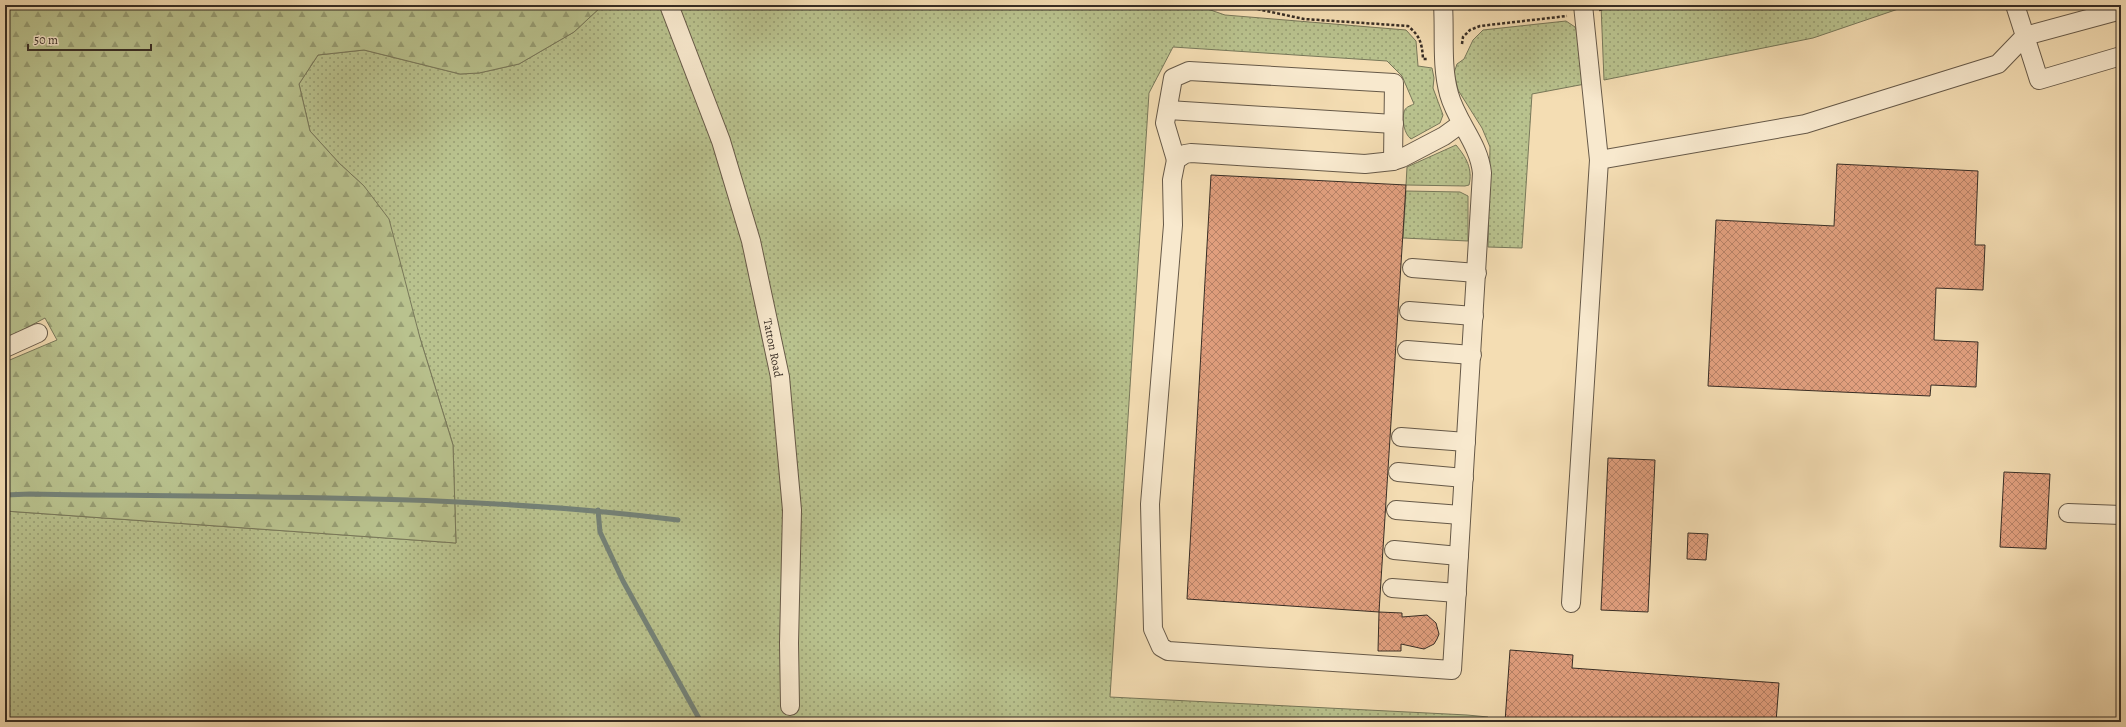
<svg xmlns="http://www.w3.org/2000/svg" width="2126" height="727" font-family="Alegreya,serif">
<style>
.grass{fill:url(#grass-dots);stroke:#78785a}
.forest{fill:url(#forest-firs);stroke:#78785a}
.lines{fill:none;stroke-linecap:round;stroke-linejoin:round}
.stream{stroke:#748278;stroke-width:5}
.building{fill:url(#building-cross-hatch);stroke:#372d25}
.minor-casing{stroke:#665948;stroke-width:20}
.path{stroke:#372d25;stroke-width:2.5;stroke-dasharray:3 2;stroke-linecap:butt}
.minor{stroke:#f8e9ce;stroke-width:18}
.labels{text-anchor:middle;stroke-width:4;stroke-linejoin:round;paint-order:stroke}
.street-label{font-size:12px;fill:#372d25;stroke:#f8e9ce}
</style>
<defs>
<pattern id="grass-dots" width="8" height="8" patternUnits="userSpaceOnUse"><rect width="8" height="8" fill="#b9c28e"/><path d="M2 2h.1M6 6h.1" fill="none" stroke="#979e74" stroke-width="1.8" stroke-linecap="round"/></pattern>
<pattern id="forest-firs" width="22" height="20" patternUnits="userSpaceOnUse"><rect width="22" height="20" fill="#b9c28e"/><path d="M5 1l3.5 6h-7zM16 11l3.5 6h-7z" fill="#979e74"/></pattern>
<pattern id="building-cross-hatch" width="8" height="8" patternUnits="userSpaceOnUse"><rect width="8" height="8" fill="#e19f7e"/><path d="M0 0l8 8M0 8l8-8" fill="none" stroke="#b78267"/></pattern>
</defs>
<rect width="100%" height="100%" fill="#f4ddb3"/>
<filter id="stains"><feTurbulence type="fractalNoise" baseFrequency=".005" numOctaves="4"/><feColorMatrix values="0 0 0 0 .2 0 0 0 0 .09 0 0 0 0 .02 0 0 0 .5 -.17"/></filter>
<radialGradient id="worn" r=".72"><stop offset=".6" stop-color="#630" stop-opacity="0"/><stop offset="1" stop-color="#630" stop-opacity=".3"/></radialGradient>
<!-- grass -->
<g class="grass">
<path d="M603,5H1196L1225,15L1406,30L1416,41L1418,66L1432,68L1434,78L1433,88L1443,115L1440,123L1411,139C1404,134 1402,120 1404,112C1405,107 1410,106 1414,104L1402,76L1387,61L1173,47L1149,93L1110,697L1467,715L1488,717V722H5V511L456,543L453,445L420,338L364,186L339,163L310,131L299,84L318,55L364,50L460,74L479,73L519,64L574,32Z"/>
<polygon points="1601,5 1910,5 1813,38 1604,80"/>
<polygon points="1566,21 1575,27 1579,37 1585,84 1532,94 1522,248 1488,247 1490,147 1482,128 1458,90 1454,73 1457,64 1464,59 1473,40 1483,30"/>
<path d="M1456,145C1466,157 1473,169 1469,185L1465,186L1406,185L1407,167Z"/>
<polygon points="1406,191 1460,192 1468,196 1468,241 1403,238"/>
</g>
<!-- forest -->
<polygon class="forest" points="5,5 603,5 574,32 519,64 479,73 460,74 364,50 318,55 299,84 310,131 339,163 364,186 389,219 420,338 453,445 456,543 5,511 5,362 57,340 45,318 7,338 5,337"/>
<g class="lines">
<!-- stream -->
<g class="stream">
<path d="M5,495L30,494C246,498 463,493 678,520"/>
<polyline points="598,510 600,532 623,581 701,722"/>
</g>
</g>
<!-- building -->
<g class="building">
<polygon points="1837,164 1978,171 1975,245 1985,245 1983,290 1936,288 1934,340 1978,342 1976,387 1931,385 1930,396 1708,386 1716,220 1834,226"/>
<polygon points="1211,175 1406,185 1379,612 1187,599"/>
<polygon points="1608,458 1655,460 1648,612 1601,610"/>
<polygon points="2004,472 2050,474 2046,549 2000,547"/>
<polygon points="1688,533 1708,534 1706,560 1687,559"/>
<polygon points="1379,612 1402,613 1402,617 1427,615 1436,623 1439,634 1437,639 1434,644 1424,649 1401,644 1401,651 1378,651"/>
<polygon points="1510,650 1573,655 1572,668 1779,683 1776,722 1505,722"/>
</g>
<g class="lines">
<!-- minor casing -->
<g class="minor-casing">
<g id="minor">
<polyline points="669,5 721,141 751,241 780,377 792,510 789,643 790,706"/>
<path d="M1443,5C1445,34 1441,65 1449,94C1457,123 1479,143 1482,173L1452,670L1168,651L1161,647L1153,629L1150,504L1173,225L1172,180L1176,160L1185,154L1191,153L1365,164L1393,161L1402,158L1444,136L1462,123"/>
<polyline points="2121,10 2025,36 2039,80 2121,56"/>
<polyline points="1168,110 1394,124"/>
<polyline points="1176,160 1165,123 1173,78 1189,71 1394,83 1393,161"/>
<polyline points="1599,160 1805,124 1998,64 2025,36 2015,5"/>
<polyline points="1412,268 1477,273"/>
<polyline points="1409,311 1474,316"/>
<polyline points="5,348 38,333"/>
<polyline points="1407,350 1472,355"/>
<polyline points="1401,437 1466,442"/>
<polyline points="1398,472 1464,478"/>
<polyline points="1396,510 1461,515"/>
<polyline points="2068,513 2121,515"/>
<polyline points="1394,550 1459,556"/>
<polyline points="1392,588 1457,593"/>
<polyline points="1571,603 1599,160 1583,5"/>
</g>
</g>
<!-- path -->
<g class="path">
<path d="M1238,5L1304,19L1408,26C1420,36 1422,43 1423,59H1427"/>
<polyline points="1599,10 1621,5"/>
<polyline points="1462,44 1463,37 1470,30 1480,26 1567,16"/>
</g>
<!-- minor -->
<use href="#minor" class="minor"/>
</g>
<g class="labels">
<!-- street labels -->
<g class="street-label">
<text transform="translate(773 348) rotate(79)" y="4">Tatton Road</text>
</g>
</g>
<!-- margin -->
<rect width="2126" height="727" fill="none" stroke="#f4ddb3" stroke-width="20"/>
<rect x="6" y="6" width="2114" height="715" fill="none" stroke="#372d25" stroke-width="2"/>
<rect x="10" y="10" width="2106" height="707" fill="none" stroke="#372d25"/>
<!-- scale -->
<path d="M28 44v6h123v-6" fill="none" stroke="#372d25" stroke-width="2"/>
<text x="34" y="44" font-size="12" fill="#372d25" stroke="#f8e9ce" stroke-width="3" paint-order="stroke">50 m</text>
<rect width="100%" height="100%" filter="url(#stains)"/>
<rect width="100%" height="100%" fill="url(#worn)"/>
</svg>
